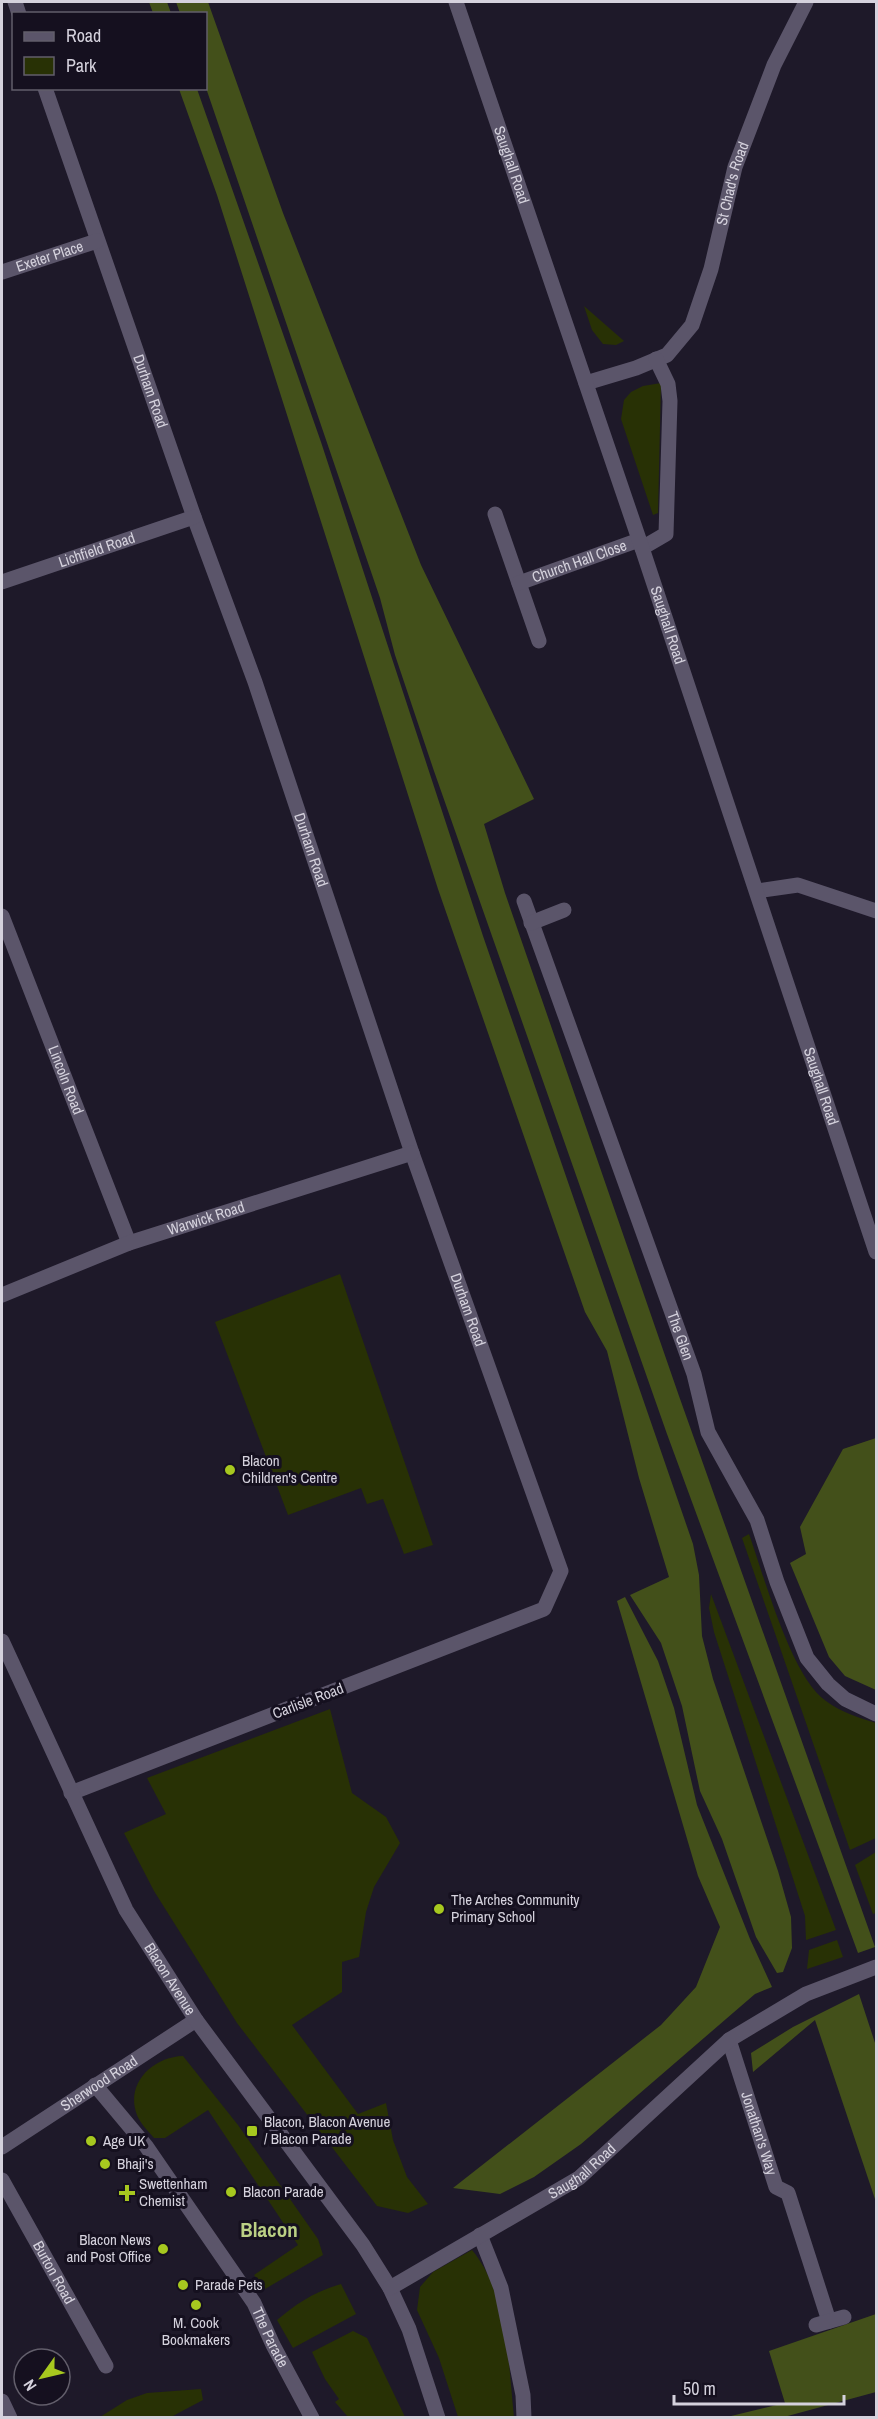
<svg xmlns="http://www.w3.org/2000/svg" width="878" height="2419" font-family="'Archivo Narrow',sans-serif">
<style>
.green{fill:#283105}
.forest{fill:#43501a}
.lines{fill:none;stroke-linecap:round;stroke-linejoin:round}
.minor{stroke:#5b556a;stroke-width:15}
.tertiary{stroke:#5b556a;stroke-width:15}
.poi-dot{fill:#a7c81f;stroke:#15101f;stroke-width:2}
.labels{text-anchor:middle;stroke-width:6;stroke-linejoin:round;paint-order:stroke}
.street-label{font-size:15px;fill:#d5d2dd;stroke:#15101f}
.poi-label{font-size:15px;fill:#d5d2dd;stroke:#15101f;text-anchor:start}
.district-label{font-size:21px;font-weight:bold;fill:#bacf84;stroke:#15101f}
</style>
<rect width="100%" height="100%" fill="#1e1929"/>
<!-- green -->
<g class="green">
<polygon points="584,306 624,341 616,345 603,344 592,330"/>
<polygon points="661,383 658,513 653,515 621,419 624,400 631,392 643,386"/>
<polygon points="340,1274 433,1545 404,1554 383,1499 367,1504 361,1488 288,1515 215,1322"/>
<path d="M749,1534C764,1576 791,1677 826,1701C841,1712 859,1718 876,1723V1838L850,1850L742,1538Z"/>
<polygon points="711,1594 836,1930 806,1940 805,1916 714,1632 709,1608"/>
<polygon points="330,1709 352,1793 386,1817 400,1843 374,1887 366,1912 359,1957 342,1962 342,1992 292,2025 358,2114 386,2103 393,2140 407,2177 428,2204 408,2213 377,2206 237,2023 154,1891 124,1833 166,1814 147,1778"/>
<polygon points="876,1852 876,1913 873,1914 855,1865"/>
<polygon points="837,1940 843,1957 807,1969 809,1950"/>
<path d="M183,2056L238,2125L318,2239L323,2255L265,2289L254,2275L298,2245L208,2110L165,2138H154C148,2131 140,2123 137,2115C125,2084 152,2057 183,2056Z"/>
<path d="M472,2250C509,2295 508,2363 514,2417H458L439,2358L417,2310L420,2287L433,2272Z"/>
<path d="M341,2284L356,2314L293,2348L277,2320C297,2303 316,2291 341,2284Z"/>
<polygon points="353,2331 367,2338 405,2417 348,2417 335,2402 339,2399 325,2379 312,2352"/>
<polygon points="201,2389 203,2400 171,2417 100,2417 127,2400 147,2393"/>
</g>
<!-- forest -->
<g class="forest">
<polygon points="149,2 167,2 171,13 153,13"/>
<polygon points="176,2 208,2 283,213 421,565 534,799 484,824 505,893 679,1396 875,1947 858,1953 667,1434 434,771 395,655 380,598 206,88 206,14 180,13"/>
<polygon points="179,89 197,89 321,442 483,936 693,1544 699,1575 702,1636 713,1679 778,1871 791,1917 792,1948 783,1972 777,1973 756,1937 722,1839 700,1791 682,1706 661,1643 630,1595 669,1577 639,1478 607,1351 585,1312 438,889 217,195"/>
<polygon points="876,1438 876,1690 845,1676 829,1657 790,1563 806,1554 800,1527 843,1449"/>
<polygon points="625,1597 658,1661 674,1708 697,1805 750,1939 772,1987 755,1994 581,2144 534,2177 500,2194 453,2188 661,2025 696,1987 720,1927 698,1876 617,1601"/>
<polygon points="859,1994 876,2046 876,2202 815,2020 753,2072 751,2053 793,2027"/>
<polygon points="876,2314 876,2392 784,2417 732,2417 731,2416 785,2403 769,2351"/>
</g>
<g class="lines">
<!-- minor -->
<g class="minor">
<polyline points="15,2 19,14"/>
<path id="s1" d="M45,88L194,517L255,682L412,1153L561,1571L544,1609L71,1793"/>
<path id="s2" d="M2,272L97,241"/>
<path id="s3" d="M586,383L636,368L667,355L692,325L711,269L735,167L774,65L806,2"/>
<polyline points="495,514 539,641"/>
<polyline points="642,548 666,534 670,401 668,384 656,359"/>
<path id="s4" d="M2,582L194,517"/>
<path id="s5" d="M519,583L639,540"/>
<polyline points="757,891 798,885 876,911"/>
<path id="s6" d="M524,901L694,1374L708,1432L757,1520L777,1582L807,1658L828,1684L845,1699L876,1714"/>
<path id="s7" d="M2,916L129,1243"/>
<polyline points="531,923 564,910"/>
<path id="s8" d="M2,1295L129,1243L412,1153"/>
<path id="s9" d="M729,2040L776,2187L788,2193L829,2321"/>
<path id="s10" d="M95,2085L146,2146L254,2303L273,2345L312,2418"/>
<path id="s11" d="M2,2147L196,2020"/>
<path id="s12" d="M2,2180L106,2366"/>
<polyline points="480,2235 501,2288 523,2395 524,2418"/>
<polyline points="816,2325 844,2317"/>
<polyline points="2,2401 10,2418"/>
</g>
<!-- tertiary -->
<g class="tertiary">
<path id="s13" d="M456,2L642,548L876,1252"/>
<path id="s14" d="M2,1641L126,1910L196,2020L363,2245L390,2288L409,2329L438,2418"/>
<path id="s15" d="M390,2288L579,2178L729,2040L806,1994L876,1967"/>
</g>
</g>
<!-- markers -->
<g class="poi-dot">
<circle cx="230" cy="1470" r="6"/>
<circle cx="439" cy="1909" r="6"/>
<rect x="246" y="2125" width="12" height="12" rx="3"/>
<circle cx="91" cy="2141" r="6"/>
<circle cx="105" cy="2164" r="6"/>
<circle cx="231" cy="2192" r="6"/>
<path d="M124 2184h6v6h6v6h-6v6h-6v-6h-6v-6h6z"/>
<circle cx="163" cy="2249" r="6"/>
<circle cx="183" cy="2285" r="6"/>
<circle cx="196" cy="2305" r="6"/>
</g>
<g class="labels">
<!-- street labels -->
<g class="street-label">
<text dy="5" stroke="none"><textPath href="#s13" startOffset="172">Saughall Road</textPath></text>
<text dy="5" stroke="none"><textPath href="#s3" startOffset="272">St Chad's Road</textPath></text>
<text dy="5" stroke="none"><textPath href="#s2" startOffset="50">Exeter Place</textPath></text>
<text dy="5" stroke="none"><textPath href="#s1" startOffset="321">Durham Road</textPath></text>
<text dy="5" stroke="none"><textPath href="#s4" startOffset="100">Lichfield Road</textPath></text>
<text dy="5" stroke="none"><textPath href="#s5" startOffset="64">Church Hall Close</textPath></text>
<text dy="5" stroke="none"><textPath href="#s13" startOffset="658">Saughall Road</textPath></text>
<text dy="5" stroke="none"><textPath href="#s1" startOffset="807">Durham Road</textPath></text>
<text dy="5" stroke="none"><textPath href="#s7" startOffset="176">Lincoln Road</textPath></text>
<text dy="5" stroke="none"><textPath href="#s13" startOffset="1144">Saughall Road</textPath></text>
<text dy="5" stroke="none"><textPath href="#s8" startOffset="218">Warwick Road</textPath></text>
<text dy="5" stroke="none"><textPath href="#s1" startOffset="1293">Durham Road</textPath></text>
<text dy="5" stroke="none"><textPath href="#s6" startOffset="462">The Glen</textPath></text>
<text transform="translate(308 1701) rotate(-21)" y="5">Carlisle Road</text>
<text dy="5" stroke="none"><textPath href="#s14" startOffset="378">Blacon Avenue</textPath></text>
<text dy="5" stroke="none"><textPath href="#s11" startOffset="116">Sherwood Road</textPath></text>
<text dy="5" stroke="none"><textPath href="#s9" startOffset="98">Jonathan's Way</textPath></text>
<text dy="5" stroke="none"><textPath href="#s15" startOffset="225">Saughall Road</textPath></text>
<text dy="5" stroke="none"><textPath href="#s12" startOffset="106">Burton Road</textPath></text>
<text dy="5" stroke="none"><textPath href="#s10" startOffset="308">The Parade</textPath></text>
</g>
<!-- poi labels -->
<g class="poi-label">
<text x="242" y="1466">Blacon<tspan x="242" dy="17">Children's Centre</tspan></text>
<text x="451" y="1905">The Arches Community<tspan x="451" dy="17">Primary School</tspan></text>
<text x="264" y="2127">Blacon, Blacon Avenue<tspan x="264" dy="17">/ Blacon Parade</tspan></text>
<text x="103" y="2146">Age UK</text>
<text x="117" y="2169">Bhaji's</text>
<text x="139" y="2189">Swettenham<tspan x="139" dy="17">Chemist</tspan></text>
<text x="243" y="2197">Blacon Parade</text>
<text x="151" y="2245" text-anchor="end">Blacon News<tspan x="151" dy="17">and Post Office</tspan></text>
<text x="195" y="2290">Parade Pets</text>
<text x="196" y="2328" text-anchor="middle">M. Cook<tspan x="196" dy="17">Bookmakers</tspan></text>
</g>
<!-- district labels -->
<g class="district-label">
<text x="269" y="2237">Blacon</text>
</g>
</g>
<!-- border -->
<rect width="878" height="2419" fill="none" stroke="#d5d2dd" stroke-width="6"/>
<!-- legend -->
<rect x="12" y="12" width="195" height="78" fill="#15101f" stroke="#625e6b" stroke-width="1.5"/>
<rect x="24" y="32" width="30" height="9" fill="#5b556a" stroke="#625e6b" stroke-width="1.5"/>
<text x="66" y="42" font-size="18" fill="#d5d2dd">Road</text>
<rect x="24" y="57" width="30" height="18" fill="#283105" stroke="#625e6b" stroke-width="1.5"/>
<text x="66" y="72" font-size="18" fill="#d5d2dd">Park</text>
<!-- north arrow -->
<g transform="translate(42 2377) rotate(236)"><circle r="28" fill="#15101f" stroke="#625e6b" stroke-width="1.5"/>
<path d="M0-4.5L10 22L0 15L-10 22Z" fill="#a7c81f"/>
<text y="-9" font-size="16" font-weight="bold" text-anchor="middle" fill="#d5d2dd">N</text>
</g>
<!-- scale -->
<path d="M674 2395v9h170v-9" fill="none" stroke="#d5d2dd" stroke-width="3"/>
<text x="683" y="2395" font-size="18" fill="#d5d2dd" stroke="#15101f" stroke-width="4.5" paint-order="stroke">50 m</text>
</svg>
